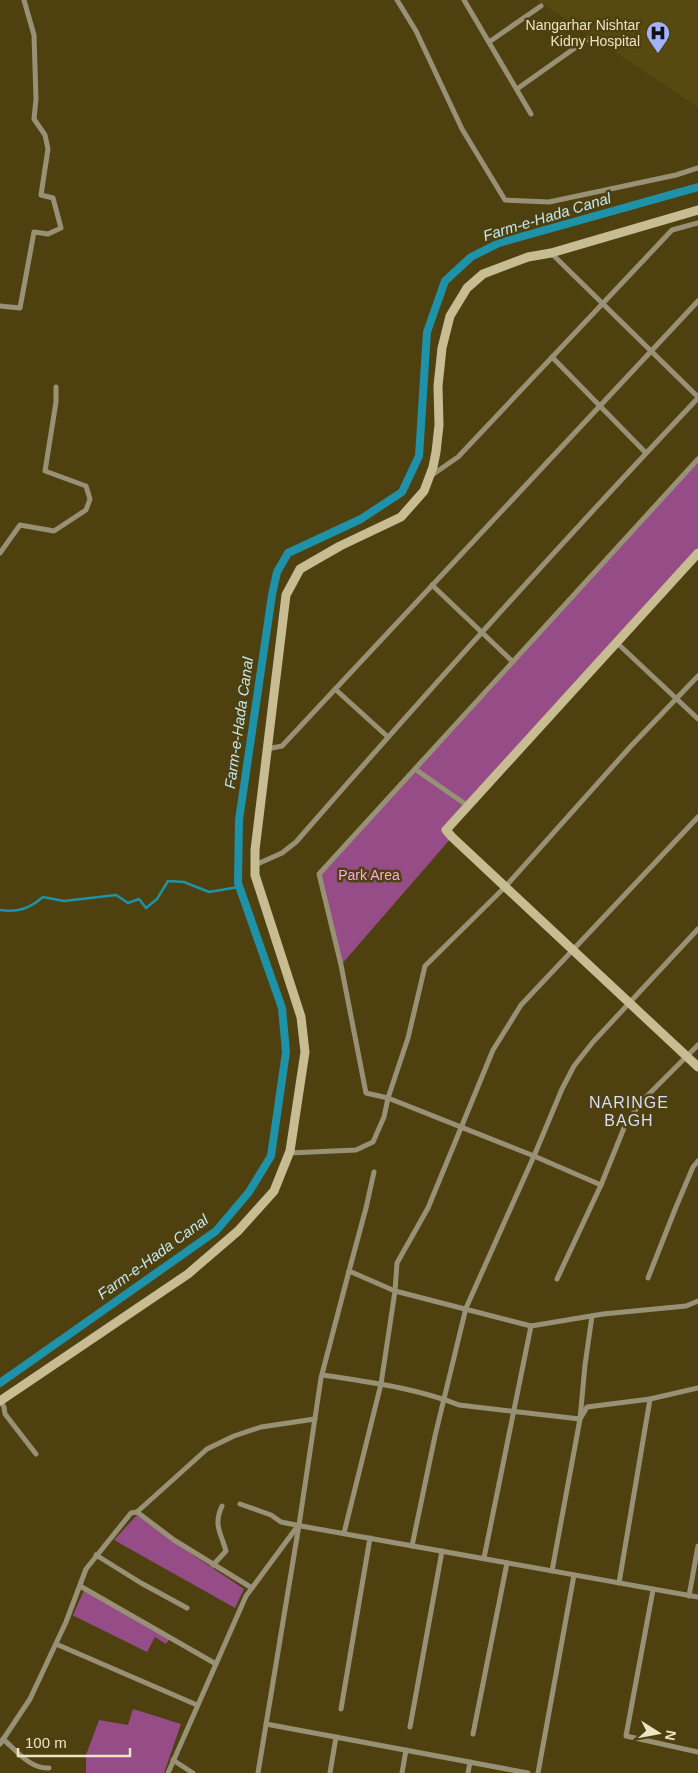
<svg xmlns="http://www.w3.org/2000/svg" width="698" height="1773" font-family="Arial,sans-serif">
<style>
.built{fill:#57490f}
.green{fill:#954c87}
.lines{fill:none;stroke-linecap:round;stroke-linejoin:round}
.stream{stroke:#1e92a9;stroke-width:2.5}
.canal{stroke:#1e92a9;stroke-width:8}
.street{stroke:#989176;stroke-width:5}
.secondary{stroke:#c8bc92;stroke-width:9}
.labels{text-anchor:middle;stroke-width:5;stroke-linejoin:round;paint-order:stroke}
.poi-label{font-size:14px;fill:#ede4c5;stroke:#4e410f;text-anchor:end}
.park-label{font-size:14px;fill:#f7a9e6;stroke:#4e410f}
.water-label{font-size:15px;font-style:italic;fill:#c4e9f2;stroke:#4e410f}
.quarter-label{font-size:16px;letter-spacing:1px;fill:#d7defb;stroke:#4e410f}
</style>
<rect width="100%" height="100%" fill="#4e410f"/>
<!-- built -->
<polygon class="built" points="537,0 698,0 698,107"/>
<!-- green -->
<g class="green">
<polygon points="698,459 698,553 446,829 452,837 341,965 319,874"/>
<polygon points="137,1515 184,1549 244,1589 235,1608 114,1540"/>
<polygon points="85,1588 171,1636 166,1644 155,1637 147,1652 74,1616 73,1615"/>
<polygon points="133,1709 181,1724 164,1773 86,1773 86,1755 99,1720 128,1725"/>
</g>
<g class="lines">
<!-- stream -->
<path class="stream" d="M0,910C18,913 30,908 43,897L64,901L116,895L128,903L139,899L146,908L157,899L168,881L184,882L209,892L239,887"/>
<!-- canal -->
<polyline class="canal" points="0,1383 216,1231 249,1192 271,1156 286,1052 282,1008 238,883 239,820 272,595 277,572 288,553 361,519 402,492 419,456 427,332 445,281 471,257 499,243 698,187"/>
<!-- street -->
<g class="street">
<polyline points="397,0 416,31 462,129 505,200 549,202 676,175 698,168"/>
<polyline points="464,0 531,114"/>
<polyline points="489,42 541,6"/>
<polyline points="517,89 589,38"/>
<polyline points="551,253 698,397"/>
<polyline points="0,306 20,308 34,232 48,234 61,228 53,198 41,195 48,149 45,135 34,119 36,99 34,35 24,0"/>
<polyline points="552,357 646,453"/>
<polyline points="432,475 458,457 672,230 698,223"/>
<polyline points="0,553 20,525 54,531 86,510 90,499 86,486 45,471 56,402 56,387"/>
<polyline points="432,585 512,661"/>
<polyline points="616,642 698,719"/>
<polyline points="335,689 388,737"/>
<polyline points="267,749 282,746 698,301"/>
<polyline points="415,769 468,806"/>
<path d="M255,865L282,853L296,842C427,692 561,543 698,398"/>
<polyline points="289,1153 356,1150 373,1142 384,1117 388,1098 408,1038 425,966 505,887 631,746 698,676"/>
<polyline points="374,1172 366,1208 349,1271 395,1291 531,1326 603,1314 686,1306 698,1301"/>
<polyline points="601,1185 534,1156 388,1098 366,1093 341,965 319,874 698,459"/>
<polyline points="648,1278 676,1207 693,1167 698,1161"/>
<polyline points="557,1279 601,1185 626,1123 643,1100 698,1045"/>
<path d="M323,1375C368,1382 416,1388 459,1405L580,1419L587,1407L650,1399L698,1388"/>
<polyline points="0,1400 4,1407 5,1414 36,1454"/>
<polyline points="240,1504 271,1515 281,1522 301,1526 698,1597"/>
<polyline points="137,1512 174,1540 252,1588"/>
<polyline points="344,1533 381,1384 395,1291 397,1263 428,1208 493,1050 521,1005 698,817"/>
<polyline points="412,1546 435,1436 466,1308 534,1156 562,1089 574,1066 593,1042 698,929"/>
<polyline points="96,1555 141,1583 187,1608"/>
<polyline points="484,1558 531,1326"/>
<path d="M213,1565L226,1551C221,1533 213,1525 222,1506"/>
<polyline points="552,1571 580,1419 585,1365 592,1316"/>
<polyline points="619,1583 650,1399"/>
<polyline points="80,1586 216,1664"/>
<polyline points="653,1590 626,1736 698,1752"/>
<polyline points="689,1596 698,1546"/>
<polyline points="56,1644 197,1705"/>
<polyline points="341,1709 370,1538"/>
<polyline points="266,1724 528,1773"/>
<polyline points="410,1727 442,1551"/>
<polyline points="473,1734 507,1563"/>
<path d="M3,1739C17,1751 30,1769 49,1768"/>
<polyline points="0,1744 30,1699 66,1622 86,1569 131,1513 137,1512 207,1449 234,1436 261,1427 315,1419"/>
<polyline points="173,1760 193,1773"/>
<polyline points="168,1773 246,1596 297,1527"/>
<polyline points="258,1773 299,1525 321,1378 349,1271"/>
<polyline points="330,1773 336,1737"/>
<polyline points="402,1773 406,1750"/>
<polyline points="468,1773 470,1762"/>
<polyline points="538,1773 574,1575"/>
</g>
<!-- secondary -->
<g class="secondary">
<polyline points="698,553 446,830 452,837 698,1067"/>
<polyline points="0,1401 188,1274 238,1231 274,1191 290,1151 305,1052 301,1017 255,875 255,850 286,595 300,569 340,546 401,517 424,491 433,467 436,452 439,425 438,386 442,348 450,316 467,288 483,274 528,257 551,253 698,210"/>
</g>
</g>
<!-- icons -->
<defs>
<g id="hospital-pin" transform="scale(1.25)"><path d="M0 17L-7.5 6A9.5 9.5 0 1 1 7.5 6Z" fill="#a3b2fd" stroke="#4e410f"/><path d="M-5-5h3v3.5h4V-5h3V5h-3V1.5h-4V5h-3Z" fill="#111"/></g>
</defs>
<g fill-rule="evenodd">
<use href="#hospital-pin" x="658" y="33"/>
</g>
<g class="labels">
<!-- poi labels -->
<g class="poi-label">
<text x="640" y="30">Nangarhar Nishtar<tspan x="640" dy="16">Kidny Hospital</tspan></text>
</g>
<!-- park labels -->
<g class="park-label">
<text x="369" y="880">Park Area</text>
</g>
<!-- water labels -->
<g class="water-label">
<text transform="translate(547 217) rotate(-17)" y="5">Farm-e-Hada Canal</text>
<text transform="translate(239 723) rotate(-82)" y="5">Farm-e-Hada Canal</text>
<text transform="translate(153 1257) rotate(-36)" y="5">Farm-e-Hada Canal</text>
</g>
<!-- quarter labels -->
<g class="quarter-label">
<text x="629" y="1108">NARINGE<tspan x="629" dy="18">BAGH</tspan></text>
</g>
</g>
<!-- north arrow -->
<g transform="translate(658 1733) rotate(101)" stroke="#4e410f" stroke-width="4" paint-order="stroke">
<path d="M0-4L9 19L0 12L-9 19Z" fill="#ede4c5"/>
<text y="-8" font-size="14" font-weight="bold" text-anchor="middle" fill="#ede4c5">N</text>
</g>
<!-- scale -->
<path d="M18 1748v8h112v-8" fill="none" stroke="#ede4c5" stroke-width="2.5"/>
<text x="25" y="1748" font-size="15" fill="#ede4c5" stroke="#4e410f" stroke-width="4" paint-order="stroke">100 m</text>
</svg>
